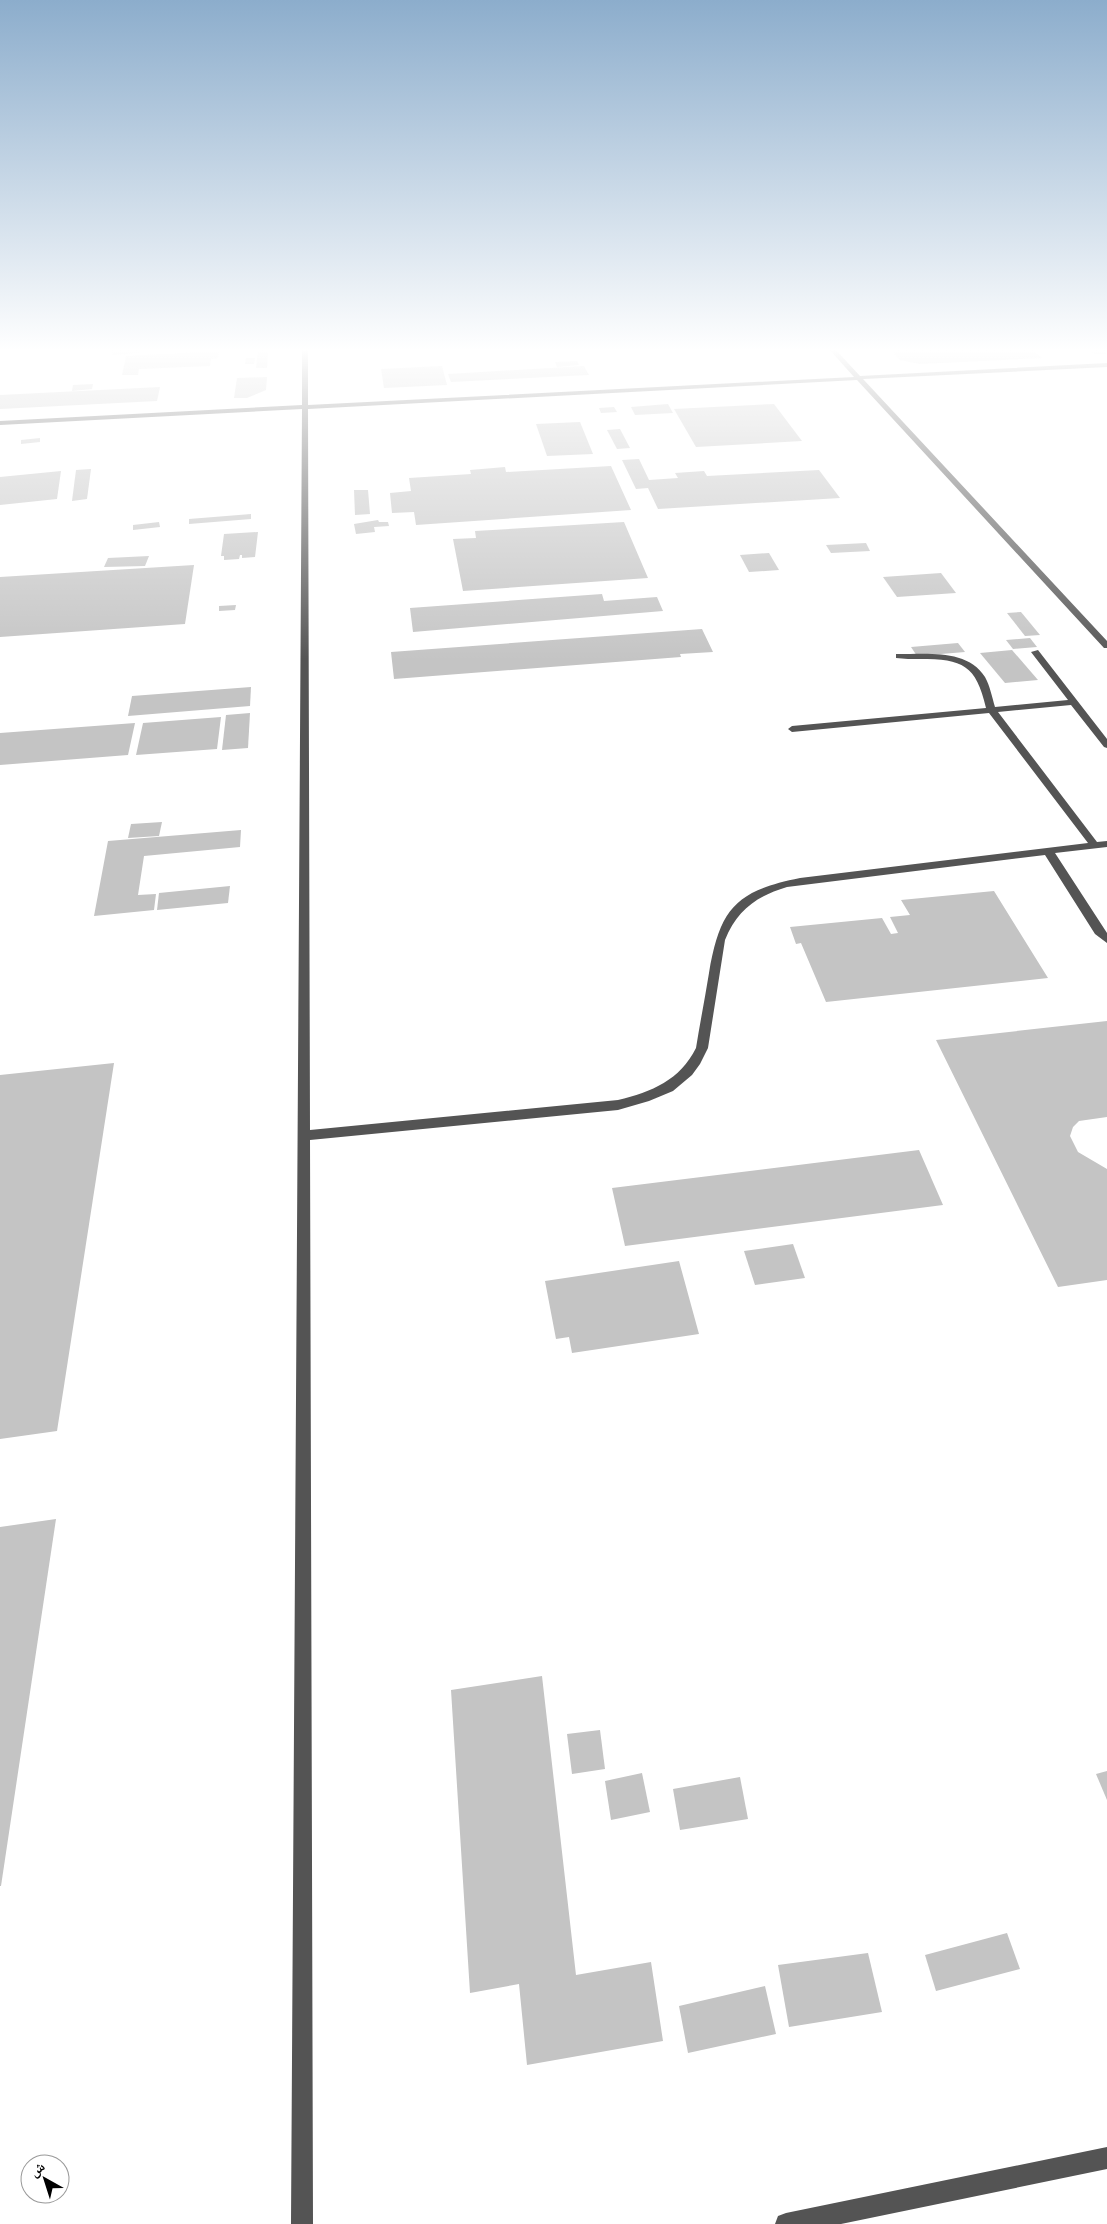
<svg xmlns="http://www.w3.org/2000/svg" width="1107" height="2224" font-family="Karla,'Noto Naskh Arabic',sans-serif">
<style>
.building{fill:#c4c4c4}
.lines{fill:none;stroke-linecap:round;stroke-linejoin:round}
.minor{fill:#545454;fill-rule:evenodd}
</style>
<rect width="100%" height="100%" fill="#fff"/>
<!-- building -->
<g class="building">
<polygon points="113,349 140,349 139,353 112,355"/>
<polygon points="258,349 268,349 267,368 256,368"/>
<polygon points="927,349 1031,349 1042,358 920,364 900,360 892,351"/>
<polygon points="1087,349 1104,349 1107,354 1094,354"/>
<polygon points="219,351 218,358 211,359 210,366 139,369 138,375 122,375 126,356"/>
<polygon points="246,358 255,358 254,364 245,364"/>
<polygon points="577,361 579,365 557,367 555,362"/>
<polygon points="442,366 447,385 384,388 381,369"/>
<polygon points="584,366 589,375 451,382 448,374"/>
<polygon points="267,377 266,390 247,398 234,398 237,378"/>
<polygon points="93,384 92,389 72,391 73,385"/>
<polygon points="160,387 157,401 0,409 0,395"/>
<polygon points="668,404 673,413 635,415 631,407"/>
<polygon points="774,404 802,441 696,447 674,409"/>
<polygon points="614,407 617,412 601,413 599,408"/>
<polygon points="580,422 593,454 547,456 536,424"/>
<polygon points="620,429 630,448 617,449 607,430"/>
<polygon points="40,438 40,442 21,444 21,440"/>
<polygon points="639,459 649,480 678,478 675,473 704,471 707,476 819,470 840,498 658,509 648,488 636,489 622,460"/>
<polygon points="611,466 631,510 416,525 414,512 392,513 390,493 411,491 409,478 471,474 470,470 505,467 506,472"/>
<polygon points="91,469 87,499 72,501 76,470"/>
<polygon points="61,471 57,499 0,505 0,477"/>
<polygon points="354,490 368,490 370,514 355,515"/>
<polygon points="251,514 251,519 189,524 189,519"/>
<polygon points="378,520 379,522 388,522 389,526 374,527 375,532 356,534 354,524"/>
<polygon points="159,522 160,527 133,530 133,525"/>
<polygon points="624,522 648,578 463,591 453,539 476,538 475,531"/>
<polygon points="258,532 255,557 242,558 242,555 240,555 239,559 224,560 224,556 221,556 224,534"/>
<polygon points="866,543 870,551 831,553 826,545"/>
<polygon points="769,553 779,570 749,572 740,555"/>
<polygon points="149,556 145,566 104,567 108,558"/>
<polygon points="194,565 185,624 0,637 0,577"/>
<polygon points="941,573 956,593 897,597 883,577"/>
<polygon points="602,594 604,601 657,597 663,611 413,632 410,608"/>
<polygon points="236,605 235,610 219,611 219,606"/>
<polygon points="1021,612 1040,635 1025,636 1007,613"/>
<polygon points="702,629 713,652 680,654 681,657 394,679 391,652"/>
<polygon points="1030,638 1037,647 1013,649 1006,640"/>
<polygon points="958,643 965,652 917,656 911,647"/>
<polygon points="1012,650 1038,680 1005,683 980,653"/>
<polygon points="251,687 250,706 128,716 132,696"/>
<polygon points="250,713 248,748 222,750 226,715"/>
<polygon points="221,717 217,749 136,755 143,723"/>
<polygon points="135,723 128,755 0,765 0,733"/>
<polygon points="162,822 159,836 128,838 131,824"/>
<polygon points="241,830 240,847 144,856 138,895 156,894 154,910 94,916 108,841"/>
<polygon points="230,886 228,903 157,910 159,893"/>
<polygon points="994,891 1048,978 826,1002 801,943 796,944 790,927 882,918 891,934 898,933 890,917 910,915 901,900"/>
<polygon points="1107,1021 1107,1117 1079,1121 1073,1127 1070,1136 1078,1152 1107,1169 1107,1280 1058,1287 936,1040"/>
<polygon points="114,1063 57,1431 0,1439 0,1075"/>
<polygon points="919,1150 943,1205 625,1246 612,1188"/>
<polygon points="793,1244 805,1278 755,1285 744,1251"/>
<polygon points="679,1261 699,1334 572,1353 569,1337 556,1339 545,1281"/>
<polygon points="56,1519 1,1886 0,1886 0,1527"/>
<polygon points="542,1676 576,1975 651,1962 663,2041 527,2065 519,1984 470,1993 451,1690"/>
<polygon points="600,1730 605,1769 572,1774 567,1734"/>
<polygon points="1107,1771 1107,1800 1096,1774"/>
<polygon points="642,1773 650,1812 611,1820 605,1781"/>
<polygon points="740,1777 748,1819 680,1830 673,1789"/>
<polygon points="1007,1933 1020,1969 936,1991 925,1955"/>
<polygon points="868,1953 882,2012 789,2027 778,1965"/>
<polygon points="765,1986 776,2034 688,2053 679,2006"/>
</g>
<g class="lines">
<!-- minor -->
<g class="minor">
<path d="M302,349H308V405L854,377L829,349H835L860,376L1107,363V367L863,379L1107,641V648H1104L857,380L308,409L310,1130L618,1100C652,1092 680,1080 696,1048C700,1023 705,998 709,973C720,908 736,891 800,878L1088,843L989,713L792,732L788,729L792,726L986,708C976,665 963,659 920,659C912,659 904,659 896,658V654H899C927,654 968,649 985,677C990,686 992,697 995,707L1068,700L1031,652L1038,650L1107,739V748L1104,747L1071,705L998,712L1097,842L1107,841V847L1055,853L1107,933V943L1095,934L1045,855L787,887C757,896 737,910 725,940L708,1048L700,1064L692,1075L673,1091L649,1101L618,1110L310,1140L313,2224H291L302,409L0,425V421L302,405Z"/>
<polygon points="1107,2147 1107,2169 841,2224 775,2224 778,2216 786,2213"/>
</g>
</g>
<!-- sky -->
<linearGradient id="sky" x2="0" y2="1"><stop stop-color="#8cadcc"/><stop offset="0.53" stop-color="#fff"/><stop offset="1" stop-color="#fff" stop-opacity="0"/></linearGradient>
<rect width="1107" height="661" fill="url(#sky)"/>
<!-- north arrow -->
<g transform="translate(45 2179) rotate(321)"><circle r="24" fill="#ffffff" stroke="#999999"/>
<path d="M0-4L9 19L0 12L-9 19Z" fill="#000000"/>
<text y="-8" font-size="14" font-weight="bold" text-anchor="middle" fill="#000000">ش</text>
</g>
</svg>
